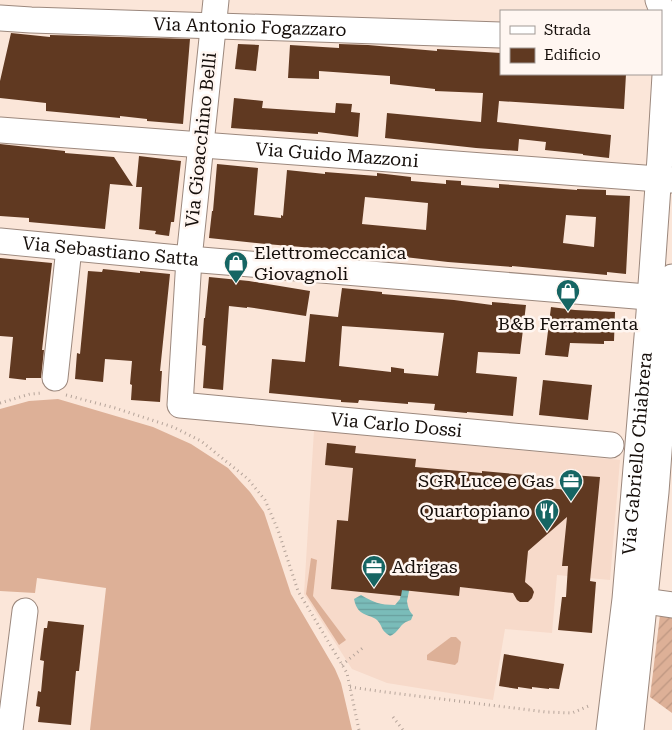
<svg xmlns="http://www.w3.org/2000/svg" width="672" height="730" font-family="'Roboto Serif',serif">
<style>
.built{fill:#f7daca}
.grass{fill:#ddb097}
.garden{fill:url(#garden-furrows)}
.water{fill:url(#water-rules)}
.building{fill:#603921;fill-rule:evenodd}
.lines{fill:none;stroke-linecap:round;stroke-linejoin:round}
.minor-casing{stroke:#9c887d;stroke-width:27}
.path{stroke:#b5a49a;stroke-width:3;stroke-dasharray:1 4;stroke-linecap:butt}
.minor{stroke:#fff;stroke-width:25}
.labels{text-anchor:middle;stroke-width:5;stroke-linejoin:round;paint-order:stroke}
.street-label{font-size:18px;fill:#150e0a;stroke:#fff6f1}
.poi-label{font-size:18px;fill:#150e0a;stroke:#fff6f1;text-anchor:start}
</style>
<defs>
<pattern id="garden-furrows" width="10" height="10" patternUnits="userSpaceOnUse" patternTransform="scale(1.25)"><rect width="10" height="10" fill="#ddb097"/><path d="M-1 1l2-2M0 10L10 0M9 11l2-2" fill="none" stroke="#bd9681"/></pattern>
<pattern id="water-rules" width="6" height="5" patternUnits="userSpaceOnUse" patternTransform="scale(1.25)"><rect width="6" height="5" fill="#7abcb9"/><path d="M0 2.5h6" fill="none" stroke="#69a09e"/></pattern>
</defs>
<rect width="100%" height="100%" fill="#fbe6d9"/>
<!-- built -->
<polygon class="built" points="314,430 620,460 610,580 557,575 552,633 505,629 493,700 387,683 352,669 304,594"/>
<!-- grass -->
<g class="grass">
<polygon points="58,399 153,427 191,444 228,468 250,492 264,512 291,594 335,669 341,683 352,730 90,730 106,588 37,578 35,593 0,591 0,409 29,401"/>
<polygon points="311,558 317,560 313,596 346,640 339,645 306,594"/>
<polygon points="451,637 456,637 461,642 458,662 455,665 427,660 427,655"/>
</g>
<!-- garden -->
<polygon class="garden" points="660,615 672,617 672,713 650,697"/>
<!-- water -->
<path class="water" d="M406,560L412,576L407,601C408,607 409,611 413,615L411,620C399,623 400,632 390,636C380,630 383,626 377,620C375,618 372,617 369,616C360,613 356,609 354,599L361,595C373,602 380,605 395,605L400,599Z"/>
<!-- building -->
<g class="building">
<polygon points="11,33 50,37 50,35 190,39 183,124 147,121 147,119 120,116 120,118 46,111 46,103 0,98 0,81"/>
<polygon points="238,44 259,45 256,71 235,69"/>
<polygon points="339,44 368,45 437,51 437,49 501,53 501,74 626,74 624,109 499,101 497,122 611,135 609,158 583,155 583,154 545,150 546,142 519,139 518,151 476,148 385,138 387,113 481,122 483,93 435,91 435,89 390,84 390,76 319,71 319,79 288,78 290,45 339,48"/>
<polygon points="234,98 263,101 262,108 335,113 336,103 352,104 351,112 360,113 358,137 318,132 318,134 231,128"/>
<polygon points="0,144 65,151 65,153 114,157 133,186 110,184 105,229 29,222 29,218 0,216"/>
<polygon points="139,156 181,161 174,222 171,222 169,236 155,234 156,231 139,229 142,187 136,187"/>
<path d="M217,164L258,168L254,215L281,218V215L283,216L287,170L325,174V172L377,176V173L411,177V181L446,184V180L461,181V185L499,188V184L577,190V189L606,190V195L630,196L626,274L607,272V275L512,266V267L448,262L361,252L266,244L209,238L212,211H213ZM365,197L428,203L426,230L362,224ZM566,215L596,217L594,247L563,243Z"/>
<polygon points="0,258 52,263 42,350 44,350 41,378 26,378 26,380 9,378 13,337 0,336"/>
<polygon points="103,269 140,273 140,271 170,274 160,371 162,371 160,402 131,400 132,385 130,384 132,361 105,359 103,382 75,379 77,353 80,354 88,271 102,272"/>
<polygon points="209,277 249,281 310,291 306,316 247,307 247,308 229,306 223,390 203,388 206,346 202,345 204,318 205,318"/>
<path d="M342,288L382,292V294L454,300L492,305V302L526,305L520,354L478,352L476,373L517,377L513,416L467,412V413L434,410L435,404L408,402V404L359,400L358,403L341,402V400L269,393L272,359L305,362L310,314L338,317ZM342,326L444,333L438,376L404,373V369L391,367V372L339,366Z"/>
<polygon points="551,307 575,310 615,312 614,341 604,341 604,344 570,343 568,357 545,355"/>
<polygon points="543,380 592,385 588,420 539,415"/>
<polygon points="327,443 356,446 355,453 416,459 415,467 482,473 482,471 536,476 535,487 569,490 571,475 600,477 590,581 596,582 592,633 558,630 562,597 566,597 568,566 562,566 567,517 528,551 525,582 532,588 534,592 532,598 528,602 520,602 517,600 513,593 460,587 459,596 402,590 401,596 331,589 337,520 348,521 353,468 325,465"/>
<polygon points="48,621 84,625 79,671 76,671 71,725 38,722 40,707 36,706 38,691 41,692 44,661 40,660 44,628 47,628"/>
<polygon points="504,654 564,664 559,689 549,688 549,689 532,687 532,689 518,687 518,689 499,686"/>
</g>
<g class="lines">
<!-- minor casing -->
<g class="minor-casing">
<g id="minor">
<path id="s1" d="M216,0L189,259L180,405L611,445"/>
<path id="s2" d="M0,18L31,20L501,35"/>
<path id="s3" d="M0,130L672,180"/>
<path id="s4" d="M0,241L189,259L672,299"/>
<polyline points="55,378 69,248"/>
<polyline points="645,601 672,605"/>
<polyline points="10,730 25,611"/>
<path id="s5" d="M609,730L625,599L649,313L660,158L667,42L666,21L658,0"/>
<polyline points="631,730 656,492 672,277"/>
</g>
</g>
<!-- path -->
<g class="path">
<polyline points="66,395 115,408 173,427 201,441 248,479 265,500 278,530 298,591 347,673 359,730"/>
<polyline points="0,403 30,394 43,393"/>
<polyline points="342,665 365,646"/>
<polyline points="350,687 385,692 546,712 572,713 591,705"/>
<polyline points="393,717 403,730"/>
</g>
<!-- minor -->
<use href="#minor" class="minor"/>
</g>
<!-- icons -->
<defs>
<g id="shop-pin" transform="scale(1.25)"><path d="M0 17L-7.5 6A9.5 9.5 0 1 1 7.5 6Z" fill="#166563" stroke="#fff6f1"/><path d="M-5-2.5h2.3a2.7 3.5 0 0 1 5.4 0H5L5.5 6h-11ZM-1.5-2.5h3a1.5 2.3 0 0 0-3 0Z" fill="#fff"/></g>
<g id="office-pin" transform="scale(1.25)"><path d="M0 17L-7.5 6A9.5 9.5 0 1 1 7.5 6Z" fill="#166563" stroke="#fff6f1"/><path d="M-6-3h4V-5.5h4V-3h4V5H-6ZM-1-4.5V-3h2v-1.5ZM-6 0V1H6V0Z" fill="#fff"/></g>
<g id="restaurant-pin" transform="scale(1.25)"><path d="M0 17L-7.5 6A9.5 9.5 0 1 1 7.5 6Z" fill="#166563" stroke="#fff6f1"/><path d="M-5-6h1v4h1v-4h1v4h1v-4h1v5L-1.5 .5V6h-2V.5L-5-1ZM5-6V6H3V1.5H1.5Q1.5-4 5-6Z" fill="#fff"/></g>
</defs>
<g fill-rule="evenodd">
<use href="#shop-pin" x="236" y="263"/>
<use href="#shop-pin" x="568" y="291"/>
<use href="#office-pin" x="571" y="481"/>
<use href="#restaurant-pin" x="547" y="511"/>
<use href="#office-pin" x="374" y="567"/>
</g>
<g class="labels">
<!-- street labels -->
<g class="street-label">
<text dy="6" stroke="none"><textPath href="#s2" startOffset="250">Via Antonio Fogazzaro</textPath></text>
<text transform="translate(201 140) rotate(-84)" y="6">Via Gioacchino Belli</text>
<text dy="6" stroke="none"><textPath href="#s3" startOffset="338">Via Guido Mazzoni</textPath></text>
<text dy="6" stroke="none"><textPath href="#s4" startOffset="111">Via Sebastiano Satta</textPath></text>
<text dy="6" stroke="none"><textPath href="#s1" startOffset="624">Via Carlo Dossi</textPath></text>
<text dy="6" stroke="none"><textPath href="#s5" startOffset="278">Via Gabriello Chiabrera</textPath></text>
</g>
<!-- poi labels -->
<g class="poi-label">
<text x="254" y="259">Elettromeccanica<tspan x="254" dy="21">Giovagnoli</tspan></text>
<text x="568" y="330" text-anchor="middle">B&amp;B Ferramenta</text>
<text x="554" y="487" text-anchor="end">SGR Luce e Gas</text>
<text x="530" y="517" text-anchor="end">Quartopiano</text>
<text x="392" y="573">Adrigas</text>
</g>
</g>
<!-- legend -->
<rect x="500" y="10" width="162" height="65" fill="#fff6f1" stroke="#a19995"/>
<rect x="510" y="26" width="25" height="8" fill="#ffffff" stroke="#a19995"/>
<text x="544" y="35" font-size="15" fill="#150e0a">Strada</text>
<rect x="510" y="48" width="25" height="15" fill="#603921" stroke="#a19995"/>
<text x="544" y="60" font-size="15" fill="#150e0a">Edificio</text>
</svg>
